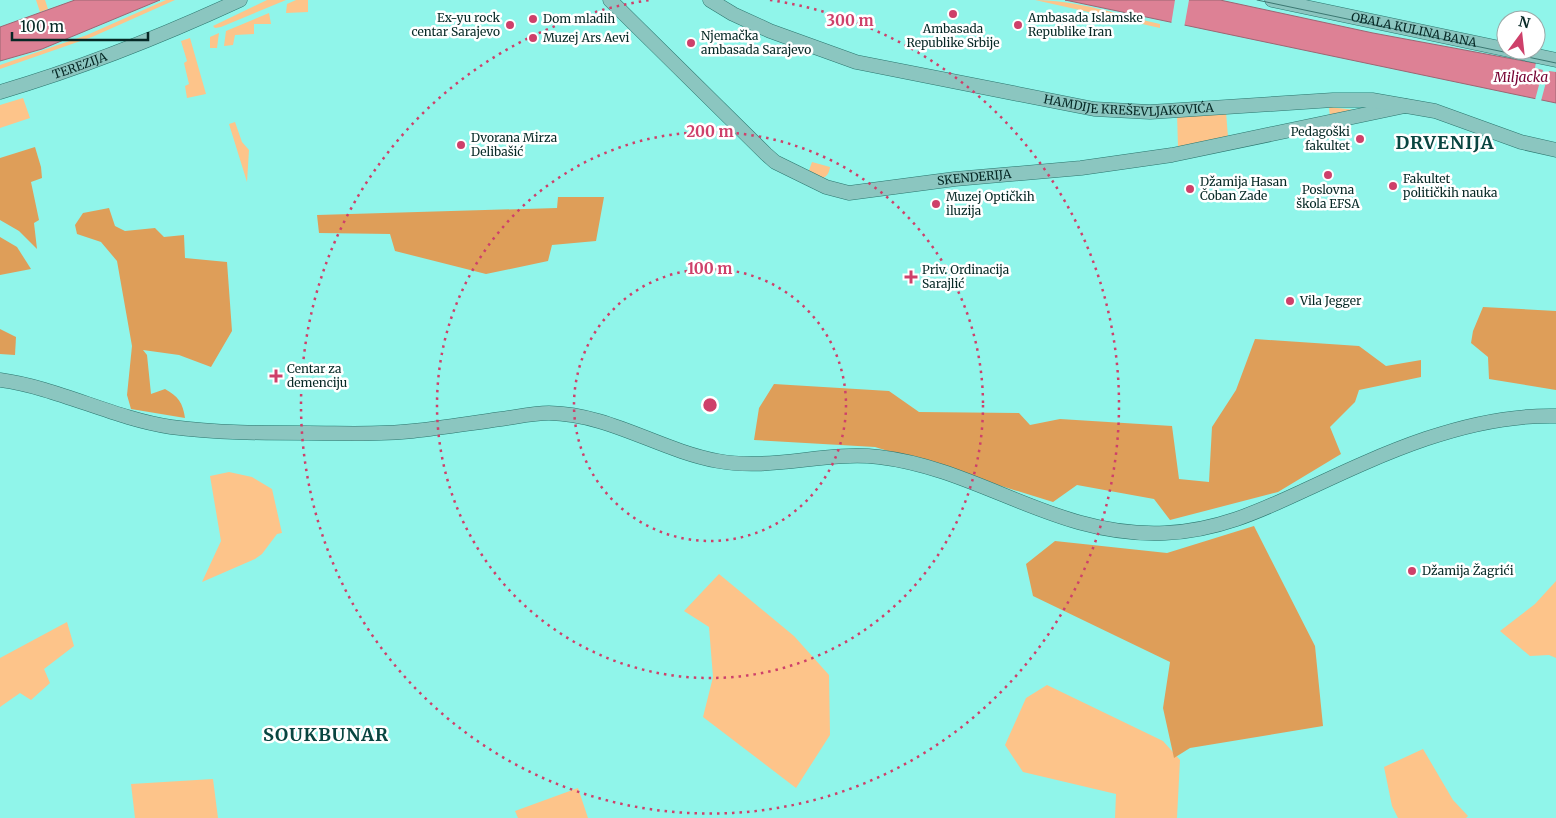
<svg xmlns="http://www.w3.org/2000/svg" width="1556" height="818" font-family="Merriweather,serif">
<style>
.green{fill:#fdc48a}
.forest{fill:#de9e59}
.water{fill:#dd8195;stroke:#9c6673}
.pier{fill:#90f5ea}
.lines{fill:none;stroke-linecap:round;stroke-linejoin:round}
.major-casing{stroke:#2a766e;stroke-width:15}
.major{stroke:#8bc6c0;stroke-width:14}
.tram{stroke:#3b7771;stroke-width:1}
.ring{fill:none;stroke:#ce406a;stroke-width:2.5;stroke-dasharray:2.5 5}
.poi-dot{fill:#ce406a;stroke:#fff;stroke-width:2}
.labels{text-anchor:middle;stroke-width:5;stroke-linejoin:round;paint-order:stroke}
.poi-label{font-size:12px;fill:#062825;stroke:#fff;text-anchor:start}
.street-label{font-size:12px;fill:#062825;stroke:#fff}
.water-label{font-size:14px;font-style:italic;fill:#760132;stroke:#fff}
.district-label{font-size:18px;font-weight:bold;letter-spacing:1px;fill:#084540;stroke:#fff}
.centre{fill:#ce406a;stroke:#fff;stroke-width:2.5}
.ring-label{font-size:15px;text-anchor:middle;font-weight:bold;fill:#ce406a;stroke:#fff;stroke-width:5;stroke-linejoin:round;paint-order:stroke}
</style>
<rect width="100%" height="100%" fill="#90f5ea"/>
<!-- green -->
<g class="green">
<polygon points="36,0 45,0 48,9 40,12"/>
<polygon points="166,0 175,0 92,37 0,69 0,65 87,35"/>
<polygon points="267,0 286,0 221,27 215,28 213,26"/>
<polygon points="296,0 308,0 308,12 286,13 287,4"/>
<path d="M1035,0C1076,0 1120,15 1160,24V28Z"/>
<polygon points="269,13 271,24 254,24 254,34 235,35 233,45 224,46 226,31"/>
<polygon points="219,33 217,48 210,48 210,37"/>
<polygon points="190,38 206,94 187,98 185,86 189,84 184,63 187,61 181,41"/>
<polygon points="23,98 30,118 0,128 0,105"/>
<polygon points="1329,107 1364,111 1330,117"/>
<polygon points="1226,112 1228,137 1178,147 1177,113"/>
<polygon points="235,122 242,142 249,150 247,182 229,124"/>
<path d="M812,162L830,167C828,181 818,180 807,176Z"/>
<polygon points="229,472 252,477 272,489 282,533 277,534 262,554 255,559 202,582 221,541 210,476"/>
<polygon points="719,574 794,636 829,675 830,735 796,788 703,717 713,677 709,627 684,611"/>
<polygon points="1556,581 1556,658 1549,655 1530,656 1500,631 1535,604"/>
<polygon points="67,622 74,646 44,669 50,683 31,700 20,693 0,707 0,658"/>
<polygon points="1047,685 1163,741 1180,760 1177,818 1115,818 1116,794 1023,772 1005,745 1026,698"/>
<polygon points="1423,749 1453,800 1468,816 1466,818 1398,818 1392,806 1384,767"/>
<polygon points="213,779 218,818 135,818 131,784"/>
<polygon points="578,788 588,818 518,818 515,811"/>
</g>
<!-- forest -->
<g class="forest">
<polygon points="35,147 41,167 42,178 31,182 39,220 34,223 37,249 19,231 0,220 0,158"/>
<polygon points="558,197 604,197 596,241 552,245 548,261 486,274 395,251 390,234 319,233 317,215 557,208"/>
<path d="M109,208L115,226L125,231L155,228L164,237L184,235L185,258L227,262L232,331L211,367L179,355L143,350L147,355L151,394L165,389C178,396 183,403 185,418L131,409L127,395L132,346L117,261L101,242L77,234L75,225L83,213Z"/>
<polygon points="0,237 17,247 31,269 0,275"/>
<polygon points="1483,307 1556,311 1556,390 1489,379 1488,357 1471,343 1473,331"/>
<polygon points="0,329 16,337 15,355 0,354"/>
<polygon points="1255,339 1359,346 1386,366 1421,360 1421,377 1359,390 1355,402 1330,427 1341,454 1278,492 1170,520 1154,499 1077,485 1053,502 875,447 754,440 759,408 774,384 889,391 919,412 1019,413 1030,425 1060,419 1172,426 1179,479 1209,482 1212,427 1236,390"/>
<polygon points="1254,526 1315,646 1323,726 1190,748 1174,758 1163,708 1170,662 1033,596 1026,564 1055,541 1167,553"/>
</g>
<!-- water -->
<g class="water">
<polygon points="75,0 160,0 42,49 0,61 0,27"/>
<polygon points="1065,0 1220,0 1373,33 1556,67 1556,103"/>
</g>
<!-- pier -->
<g class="pier">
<polygon points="1175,0 1189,0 1184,28 1171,25"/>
<polygon points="1536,62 1556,66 1556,72 1549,71 1541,101 1535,100 1543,70 1535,68"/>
</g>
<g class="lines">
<!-- major casing -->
<g class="major-casing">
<g id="major">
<path id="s1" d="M610,0L766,154L775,162L826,187L849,193L955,179L1081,168L1172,155L1405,106"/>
<path id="s2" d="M710,0L733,14L770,31L856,62L1094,109L1150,112L1333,100H1372L1435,111L1521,142L1556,150"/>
<path id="s3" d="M1272,0L1556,60"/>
<path id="s4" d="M0,92C82,68 162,36 240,0"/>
<path d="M0,380C59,388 112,418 171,427C216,433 263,433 308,433C343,433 378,435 413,431C442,428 471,423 501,419C516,417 533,413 549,413C610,414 659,450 718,461C772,471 825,451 879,457C981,469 1056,538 1165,533C1216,531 1258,512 1303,491C1382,454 1467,414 1556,416"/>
</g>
</g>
<!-- major -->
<use href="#major" class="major"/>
<!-- tram -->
<polyline class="tram" points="1257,0 1556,63"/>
</g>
<!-- distance rings -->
<g class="ring">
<circle cx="710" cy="405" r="136"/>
<circle cx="710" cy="405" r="273"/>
<path d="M770 0A409 409 0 1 1 650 0"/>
</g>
<!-- markers -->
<g class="poi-dot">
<circle cx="953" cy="14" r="5"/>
<circle cx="533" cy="19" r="5"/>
<circle cx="510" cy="25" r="5"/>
<circle cx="1018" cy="25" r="5"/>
<circle cx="533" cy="38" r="5"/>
<circle cx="691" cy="43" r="5"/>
<circle cx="1360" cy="139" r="5"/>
<circle cx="461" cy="145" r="5"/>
<circle cx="1328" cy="175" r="5"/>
<circle cx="1393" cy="186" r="5"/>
<circle cx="1190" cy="189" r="5"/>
<circle cx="936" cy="204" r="5"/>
<path d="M908.5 269.5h5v5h5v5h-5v5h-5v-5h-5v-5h5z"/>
<circle cx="1290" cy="301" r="5"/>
<path d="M273.5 368.5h5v5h5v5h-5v5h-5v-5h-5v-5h5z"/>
<circle cx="1412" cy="571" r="5"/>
</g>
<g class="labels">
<!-- poi labels -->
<g class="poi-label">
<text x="500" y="22" text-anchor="end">Ex-yu rock<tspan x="500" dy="14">centar Sarajevo</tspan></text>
<text x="1028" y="22">Ambasada Islamske<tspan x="1028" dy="14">Republike Iran</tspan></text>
<text x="543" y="23">Dom mladih</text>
<text x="953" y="33" text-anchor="middle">Ambasada<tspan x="953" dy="14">Republike Srbije</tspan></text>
<text x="701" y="40">Njemačka<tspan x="701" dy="14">ambasada Sarajevo</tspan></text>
<text x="543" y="42">Muzej Ars Aevi</text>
<text x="1350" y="136" text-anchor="end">Pedagoški<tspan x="1350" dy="14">fakultet</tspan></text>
<text x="471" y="142">Dvorana Mirza<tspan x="471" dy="14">Delibašić</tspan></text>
<text x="1403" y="183">Fakultet<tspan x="1403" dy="14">političkih nauka</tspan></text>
<text x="1200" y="186">Džamija Hasan<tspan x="1200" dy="14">Čoban Zade</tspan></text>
<text x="1328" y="194" text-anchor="middle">Poslovna<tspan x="1328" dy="14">škola EFSA</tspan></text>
<text x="946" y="201">Muzej Optičkih<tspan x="946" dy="14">iluzija</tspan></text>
<text x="922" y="274">Priv. Ordinacija<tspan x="922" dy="14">Sarajlić</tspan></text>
<text x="1300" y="305">Vila Jegger</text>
<text x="287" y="373">Centar za<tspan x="287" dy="14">demenciju</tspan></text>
<text x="1422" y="575">Džamija Žagrići</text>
</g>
<!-- street labels -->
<g class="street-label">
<text dy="4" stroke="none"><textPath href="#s3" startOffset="145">OBALA KULINA BANA</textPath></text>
<text dy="4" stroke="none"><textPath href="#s4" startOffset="84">TEREZIJA</textPath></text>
<text dy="4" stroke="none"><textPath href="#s2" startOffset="436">HAMDIJE KREŠEVLJAKOVIĆA</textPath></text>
<text dy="4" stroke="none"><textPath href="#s1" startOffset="438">SKENDERIJA</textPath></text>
</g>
<!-- water labels -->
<g class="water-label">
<text x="1521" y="82">Miljacka</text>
</g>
<!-- district labels -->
<g class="district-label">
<text x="1445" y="149">DRVENIJA</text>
<text x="326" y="741">SOUKBUNAR</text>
</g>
</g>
<circle cx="710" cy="405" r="8" class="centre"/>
<g class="ring-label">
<text x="850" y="26">300 m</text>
<text x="710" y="137">200 m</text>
<text x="710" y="274">100 m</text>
</g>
<!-- north arrow -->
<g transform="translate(1521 35) rotate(15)"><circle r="24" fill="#ffffff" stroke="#9ba9a8"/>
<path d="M0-4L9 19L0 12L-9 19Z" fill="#ce406a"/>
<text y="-8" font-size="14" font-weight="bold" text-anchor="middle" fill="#062825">N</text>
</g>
<!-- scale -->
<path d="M12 32v8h136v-8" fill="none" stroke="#062825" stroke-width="2.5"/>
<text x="20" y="32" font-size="15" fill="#062825" stroke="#ffffff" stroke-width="4" paint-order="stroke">100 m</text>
</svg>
